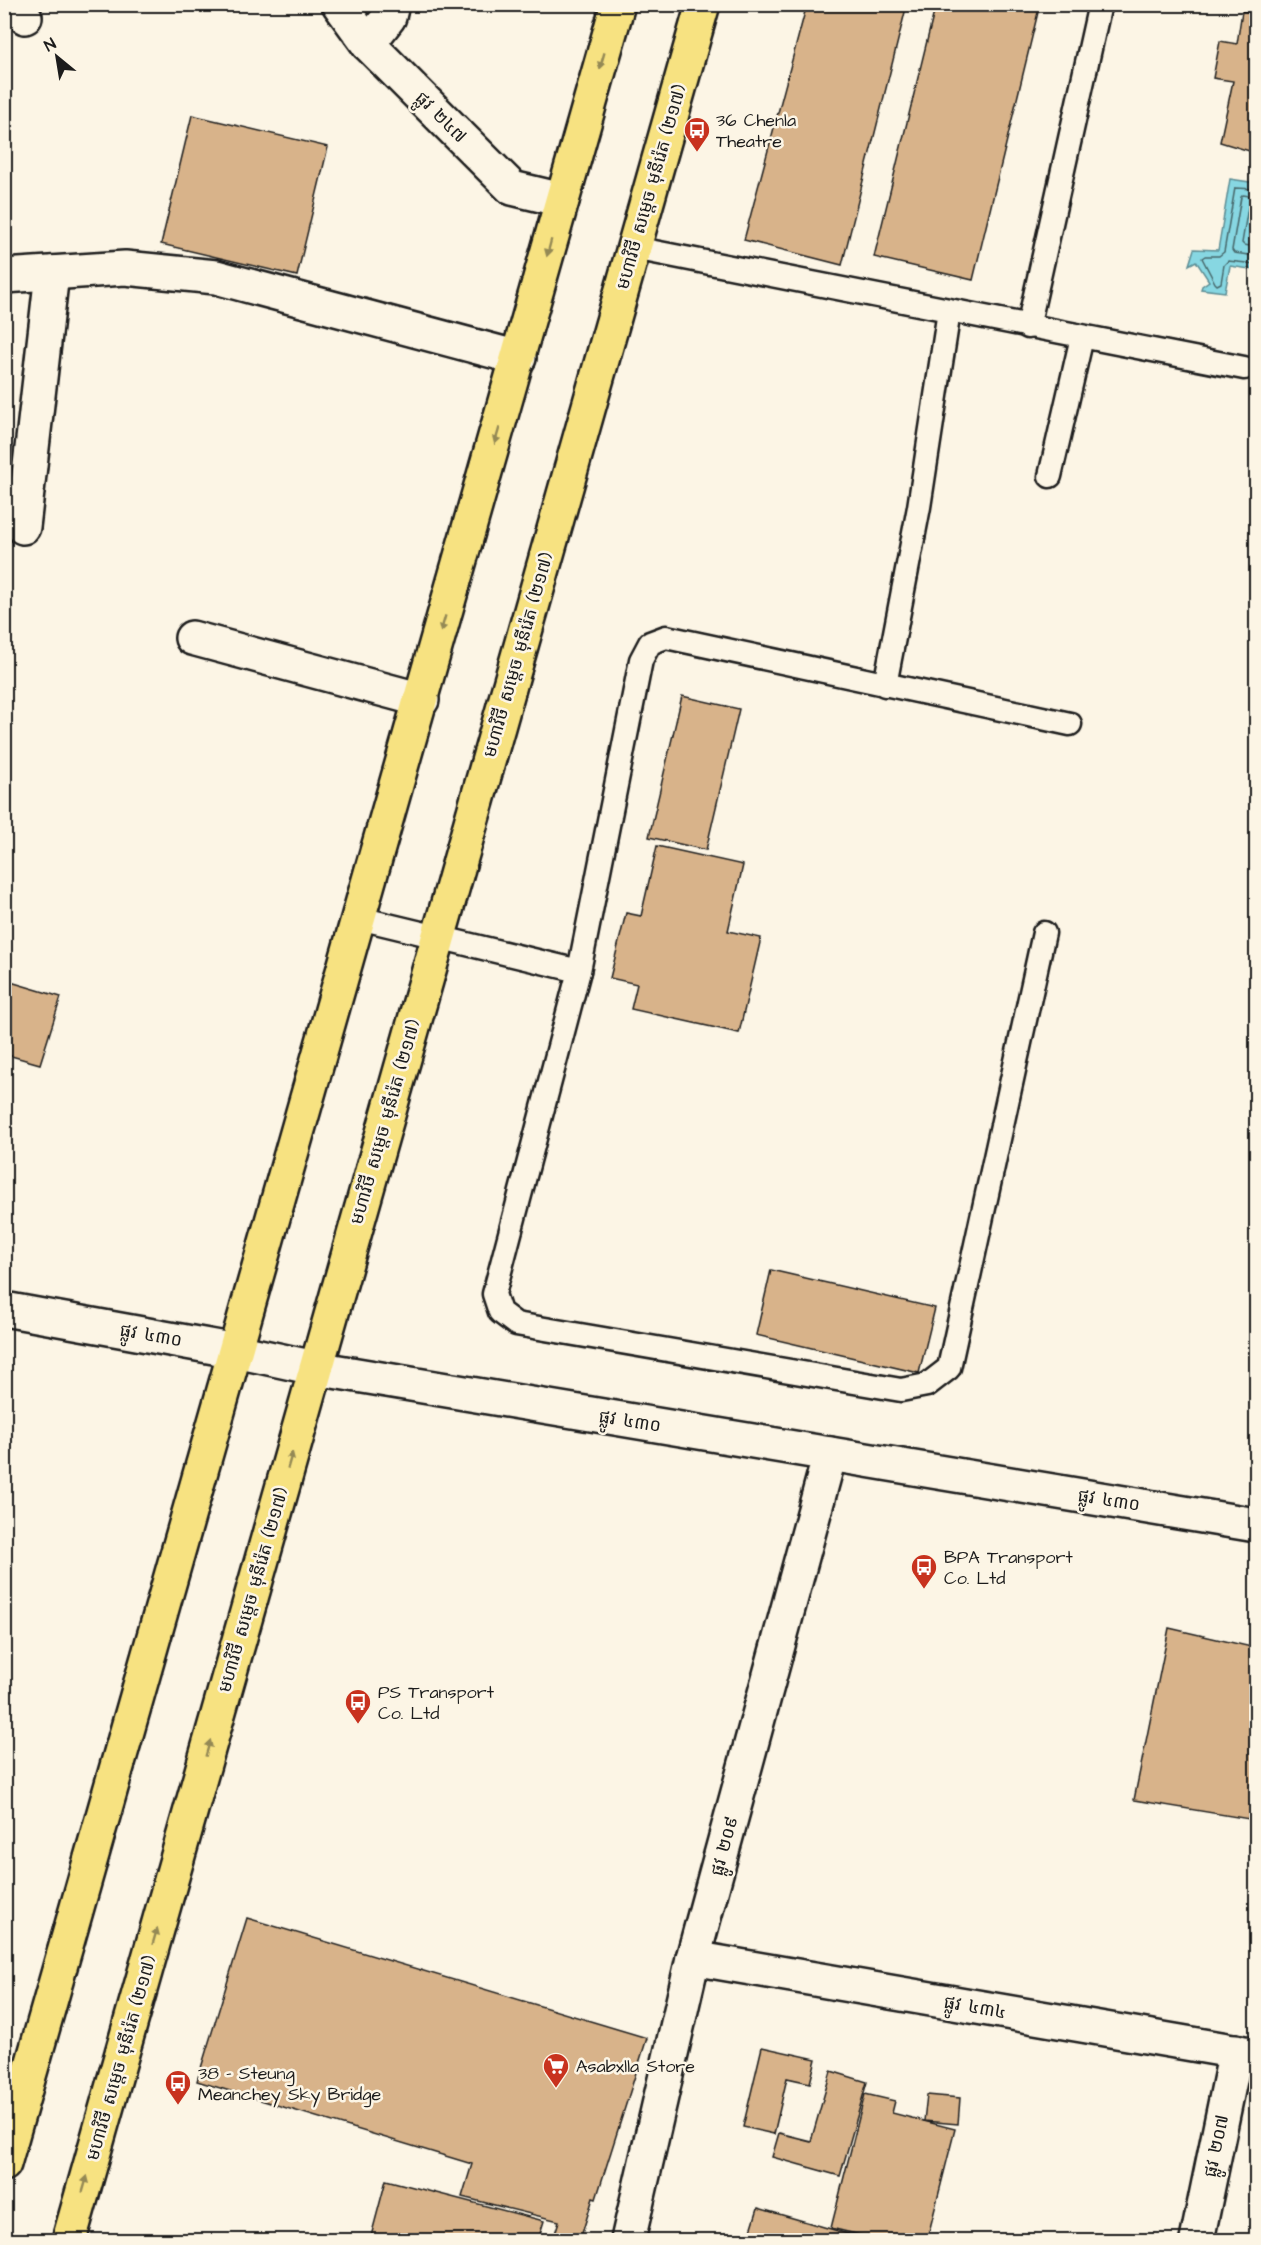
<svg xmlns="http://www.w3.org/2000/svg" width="1261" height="2245" font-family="'Architects Daughter','Noto Sans Khmer',sans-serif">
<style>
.water{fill:#87d7e2;stroke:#5c8c93;stroke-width:1.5}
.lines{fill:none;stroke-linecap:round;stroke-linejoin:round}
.shore{stroke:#47676b;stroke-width:1.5}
.building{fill:#d8b38a;stroke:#1c1c1c;stroke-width:1.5}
.service-casing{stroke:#1c1c1c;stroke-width:27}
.minor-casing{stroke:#1c1c1c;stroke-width:38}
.primary-casing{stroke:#1c1c1c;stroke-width:38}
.service{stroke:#fcf5e5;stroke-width:22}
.minor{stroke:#fcf5e5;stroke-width:33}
.primary{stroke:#f7e281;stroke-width:33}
.oneway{fill:#948954}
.labels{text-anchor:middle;stroke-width:5;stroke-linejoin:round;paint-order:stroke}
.street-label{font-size:18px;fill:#1c1c1c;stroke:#fcf5e5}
.poi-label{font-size:18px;fill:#1c1c1c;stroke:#fcf5e5;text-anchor:start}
</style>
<rect width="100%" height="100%" fill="#fcf5e5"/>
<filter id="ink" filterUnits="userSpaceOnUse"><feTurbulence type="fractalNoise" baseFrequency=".0167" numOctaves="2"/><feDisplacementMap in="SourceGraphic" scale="12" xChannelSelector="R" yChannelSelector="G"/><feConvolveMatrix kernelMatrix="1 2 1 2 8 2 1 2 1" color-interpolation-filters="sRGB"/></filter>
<g filter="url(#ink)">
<!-- water -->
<polygon class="water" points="1230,179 1256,183 1256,270 1230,266 1225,292 1201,289 1202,286 1209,281 1196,261 1189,265 1194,249 1218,250"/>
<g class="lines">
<!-- shore -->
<g class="shore">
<polyline points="1256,189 1235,188 1224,252 1219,256 1205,256 1202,258 1215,283 1217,285 1221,283 1224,265 1228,261 1256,264"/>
<polyline points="1256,197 1243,195 1241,197 1232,250 1234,253 1256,256"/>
<polyline points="1256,206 1248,207 1242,243 1244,245 1256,247"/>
</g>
</g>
<!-- building -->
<g class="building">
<polygon points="807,4 907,4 842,265 744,240"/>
<polygon points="936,4 1040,4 973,280 874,257"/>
<polygon points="1242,11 1256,13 1256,153 1220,142 1233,81 1213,78 1220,41 1237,44"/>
<polygon points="192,115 328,147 297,276 161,244"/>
<polygon points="682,696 739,709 706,850 649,837"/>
<polygon points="657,846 743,865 728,931 761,938 739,1033 631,1009 637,984 610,978 626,913 641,916"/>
<polygon points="4,980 61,997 40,1064 4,1054"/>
<polygon points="771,1270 935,1308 919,1373 756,1335"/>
<polygon points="1169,1628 1256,1648 1256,1772 1249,1819 1134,1800"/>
<polygon points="247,1918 647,2038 596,2199 593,2198 580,2240 553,2240 559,2221 462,2197 472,2164 197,2081"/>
<polygon points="762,2047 816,2059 810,2083 787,2078 774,2134 743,2127"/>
<polygon points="831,2071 867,2082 840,2176 772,2157 779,2133 811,2141"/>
<polygon points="865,2094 895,2101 892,2113 955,2129 927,2240 881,2240 831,2228"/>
<polygon points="927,2095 960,2098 958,2124 924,2121"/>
<polygon points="386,2180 544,2221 538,2240 370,2240"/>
<polygon points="758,2208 869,2240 748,2240"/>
</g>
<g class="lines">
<!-- service casing -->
<g class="service-casing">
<g id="service">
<polyline points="634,248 1244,368"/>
<polyline points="1028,327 1100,4"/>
<polyline points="1050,476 1082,337"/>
<polyline points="885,685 919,507 949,311"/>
<polyline points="359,918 579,971 641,660 650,643 666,637 1070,724"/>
<polyline points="579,971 494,1294 500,1312 516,1324 901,1390 927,1385 949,1368 1044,933"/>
</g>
</g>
<!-- minor casing -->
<g class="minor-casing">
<g id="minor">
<polyline points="16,4 25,17"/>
<polyline points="339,4 368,44 512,188 562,200"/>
<polyline points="368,44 389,17 392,4"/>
<polyline points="4,276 125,268 216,277 519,358"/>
<polyline points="23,527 52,273"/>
<polyline points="192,638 422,700"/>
<polyline points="4,1309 236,1351 315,1368 1256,1525"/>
<polyline points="693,1958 1256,2055"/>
<polyline points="628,2240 693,1958 830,1454"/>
<polyline points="1197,2240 1236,2051"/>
</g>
</g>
<!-- primary casing -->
<g class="primary-casing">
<g id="primary">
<polyline points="4,2164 618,4"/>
<polyline points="69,2240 703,4"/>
</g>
</g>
<!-- service -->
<use href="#service" class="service"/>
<!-- minor -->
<use href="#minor" class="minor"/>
<!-- primary -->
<use href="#primary" class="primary"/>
</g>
<!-- one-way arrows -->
<defs><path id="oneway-solid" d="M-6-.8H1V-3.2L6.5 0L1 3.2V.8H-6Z" transform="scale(1.5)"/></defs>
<g class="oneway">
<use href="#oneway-solid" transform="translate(602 61) rotate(106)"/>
<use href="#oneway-solid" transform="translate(549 248) rotate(105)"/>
<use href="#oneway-solid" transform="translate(497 436) rotate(106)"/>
<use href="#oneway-solid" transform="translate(443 624) rotate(106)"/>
<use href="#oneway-solid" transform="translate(290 1460) rotate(-74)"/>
<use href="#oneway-solid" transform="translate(208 1748) rotate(-74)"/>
<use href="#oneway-solid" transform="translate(155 1936) rotate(-74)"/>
<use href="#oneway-solid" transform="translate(85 2184) rotate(-74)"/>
</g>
</g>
<!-- icons -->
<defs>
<g id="bus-pin" transform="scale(1.35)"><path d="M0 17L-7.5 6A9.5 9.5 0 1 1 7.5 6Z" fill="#c8321e" stroke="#fcf5e5"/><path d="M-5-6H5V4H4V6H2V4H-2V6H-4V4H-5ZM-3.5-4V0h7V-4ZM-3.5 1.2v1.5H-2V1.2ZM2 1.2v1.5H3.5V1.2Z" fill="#fff"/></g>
<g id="supermarket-pin" transform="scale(1.35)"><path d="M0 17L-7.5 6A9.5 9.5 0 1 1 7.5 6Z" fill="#c8321e" stroke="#fcf5e5"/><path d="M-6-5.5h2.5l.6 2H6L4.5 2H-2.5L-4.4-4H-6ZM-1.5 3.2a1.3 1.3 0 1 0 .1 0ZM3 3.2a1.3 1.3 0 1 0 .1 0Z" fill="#fff"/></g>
</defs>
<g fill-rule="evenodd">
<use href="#bus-pin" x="697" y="130"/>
<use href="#bus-pin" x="924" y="1567"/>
<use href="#bus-pin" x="358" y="1702"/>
<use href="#supermarket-pin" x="556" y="2066"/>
<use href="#bus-pin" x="178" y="2083"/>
</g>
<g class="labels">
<!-- street labels -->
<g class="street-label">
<text transform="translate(441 117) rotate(45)" y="6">ផ្លូវ ២៤៧</text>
<text transform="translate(651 187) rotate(-74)" y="6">មហាវិថី សម្តេច មុនីរ៉េត (២១៧)</text>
<text transform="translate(518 655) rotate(-74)" y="6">មហាវិថី សម្តេច មុនីរ៉េត (២១៧)</text>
<text transform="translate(385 1122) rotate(-74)" y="6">មហាវិថី សម្តេច មុនីរ៉េត (២១៧)</text>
<text transform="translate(151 1335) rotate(10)" y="6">ផ្លូវ ៤៣០</text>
<text transform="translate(630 1421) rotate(9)" y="6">ផ្លូវ ៤៣០</text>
<text transform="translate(1109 1500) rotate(9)" y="6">ផ្លូវ ៤៣០</text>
<text transform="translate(253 1590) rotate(-74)" y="6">មហាវិថី សម្តេច មុនីរ៉េត (២១៧)</text>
<text transform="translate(724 1846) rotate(-75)" y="6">ផ្លូវ ២០៩</text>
<text transform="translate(975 2007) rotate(10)" y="6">ផ្លូវ ៤៣៤</text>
<text transform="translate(121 2058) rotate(-74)" y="6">មហាវិថី សម្តេច មុនីរ៉េត (២១៧)</text>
<text transform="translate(1216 2146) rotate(-78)" y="6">ផ្លូវ ២០៧</text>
</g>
<!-- poi labels -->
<g class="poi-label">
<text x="716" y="126">36 Chenla<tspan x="716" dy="21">Theatre</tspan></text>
<text x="944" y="1563">BPA Transport<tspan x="944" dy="21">Co. Ltd</tspan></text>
<text x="378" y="1698">PS Transport<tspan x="378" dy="21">Co. Ltd</tspan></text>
<text x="576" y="2072">Asabxlla Store</text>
<text x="198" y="2079">38 - Steung<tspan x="198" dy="21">Meanchey Sky Bridge</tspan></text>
</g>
</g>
<!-- margin -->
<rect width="1261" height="2245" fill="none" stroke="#fcf5e5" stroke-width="24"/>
<rect x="12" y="12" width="1237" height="2221" fill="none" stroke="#1c1c1c" stroke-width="2" filter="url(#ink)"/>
<!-- north arrow -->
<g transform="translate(57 57) rotate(330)" stroke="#fcf5e5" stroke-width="4.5" paint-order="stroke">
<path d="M0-4.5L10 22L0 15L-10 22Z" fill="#1c1c1c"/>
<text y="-9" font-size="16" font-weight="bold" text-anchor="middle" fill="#1c1c1c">N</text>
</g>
</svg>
